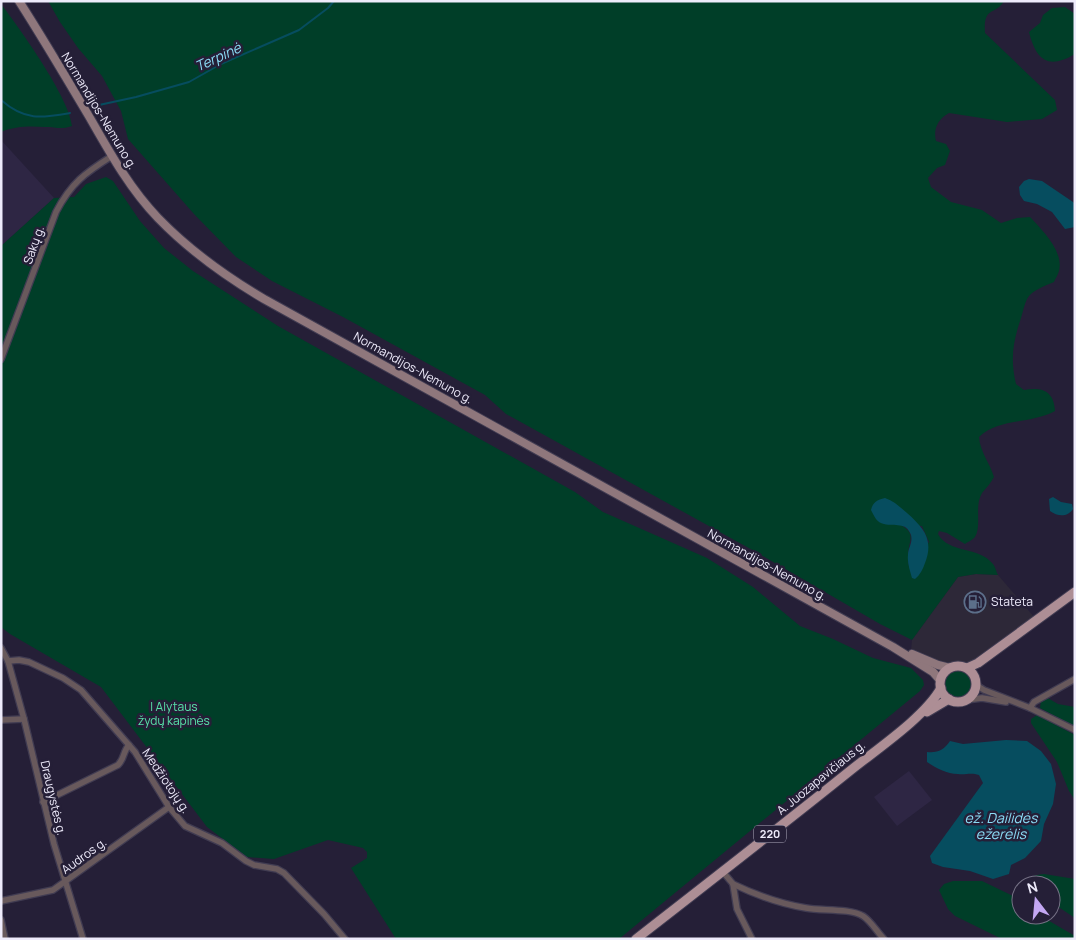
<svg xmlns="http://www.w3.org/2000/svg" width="1076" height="940" font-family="Manrope,sans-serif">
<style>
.commercial{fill:#2d2838}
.built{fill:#2e2644}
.green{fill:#003e28;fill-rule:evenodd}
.water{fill:#064d5f}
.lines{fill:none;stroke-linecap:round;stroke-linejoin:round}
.stream{stroke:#064d5f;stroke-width:2}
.minor-casing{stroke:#413c52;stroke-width:8}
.secondary-casing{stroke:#413c52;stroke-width:10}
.primary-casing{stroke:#413c52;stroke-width:11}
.minor{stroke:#68595c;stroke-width:5.5}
.secondary{stroke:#8f777c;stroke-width:8}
.primary{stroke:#ad8e95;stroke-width:9}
.labels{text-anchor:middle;stroke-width:5;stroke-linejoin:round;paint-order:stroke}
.shield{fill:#251f37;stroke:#b2aec0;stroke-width:1}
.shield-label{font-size:11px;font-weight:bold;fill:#eeebfb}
.street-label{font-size:12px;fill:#eeebfb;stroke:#251f37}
.poi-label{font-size:12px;fill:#eeebfb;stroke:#251f37;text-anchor:start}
.park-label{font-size:12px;fill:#58e2a9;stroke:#251f37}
.water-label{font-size:14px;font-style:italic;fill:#8bdcf6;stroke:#251f37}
</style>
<rect width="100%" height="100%" fill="#251f37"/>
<!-- commercial -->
<polygon class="commercial" points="976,574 998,575 1035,618 968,664 944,664 911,651 912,640 958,577"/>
<!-- built -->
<g class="built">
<polygon points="1,140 54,198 1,246"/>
<polygon points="909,771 932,800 897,826 874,797"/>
</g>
<!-- green -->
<g class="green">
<path d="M48,1H1004C996,16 983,5 985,33L1055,100L1057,110L1042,119L1007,122L949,113C938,119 933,129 936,141L946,144L950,151L945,165L937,168L928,178L931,187L951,202L982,210L1001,223L1017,218L1030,217C1042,230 1064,251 1059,271C1058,275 1055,279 1054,282C1045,286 1032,290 1027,299C1024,305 1023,312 1021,318C1013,342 1010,359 1016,384L1024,390C1041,387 1054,390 1055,411C1032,424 999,418 979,437C980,452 990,463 994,477C991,483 986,488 982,493C974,506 982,526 975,537C973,540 967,542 965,544L947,533L939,531L938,534C949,554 979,546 993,564C995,566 996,571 998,575L976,574L958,577L912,640L880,624L756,552L506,414L485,395L343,317L272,281L236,257L194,214L128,139L121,111L102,76L78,48L60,22ZM899,524L922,526L929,542L909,568C909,564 908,560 908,556C908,540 918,534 899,524Z"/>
<path d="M1,4C20,29 69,97 72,126C60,130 57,127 45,127C30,126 15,126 1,132Z"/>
<path d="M1065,7L1075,14V54C1048,70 1036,60 1029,32L1040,23L1043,15L1052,8Z"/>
<polygon points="106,177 113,181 140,221 164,248 193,271 278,326 575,492 603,512 707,558 753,587 800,626 833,639 873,658 911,668 923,680 924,685 920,691 619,939 396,939 351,868 367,858 367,852 363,848 328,840 274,859 247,857 207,827 101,687 10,634 1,627 1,246 54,198 74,197 86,184"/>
<circle cx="958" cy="684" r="13"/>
<polygon points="1046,697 1058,704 1075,707 1075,727 1040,708 1041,701"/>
<polygon points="1037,715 1075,735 1075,800 1069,791 1057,762 1031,723 1031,719"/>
<path d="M1044,874L1075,879V918L1051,902V885H1028L1027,883C1030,875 1036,875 1044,874Z"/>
<polygon points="953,881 982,881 1011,895 1021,902 1021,915 1039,915 1075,936 1075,939 1002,939 955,916 948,909 939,890 944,884"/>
</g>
<!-- water -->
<g class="water">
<polygon points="1029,179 1042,181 1073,202 1075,204 1075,227 1065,229 1052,212 1037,204 1024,201 1020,195 1019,187 1024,181"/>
<path d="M1053,497L1061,502L1072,504L1073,509C1068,517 1058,517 1050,511L1049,499Z"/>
<path d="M885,498C894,501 900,507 907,513C924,528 934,540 925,563C923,569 920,575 915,579L912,578C910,571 907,562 908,555C908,548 913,543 911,535C906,521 895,527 884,524C877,523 874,516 871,510C873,502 877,500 885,498Z"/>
<path d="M1006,740L1027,741L1041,751L1051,764L1056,784L1053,804L1044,824L1041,841L1025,858L1011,865L1009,874L993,879L970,871L943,867L932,863L930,856L983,783L979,775C971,772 966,775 958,774C947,774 936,768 927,762V752C938,753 944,750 950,741L963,744Z"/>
</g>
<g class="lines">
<!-- stream -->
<g class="stream">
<path d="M1,100C25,121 41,118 70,113"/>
<polyline points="99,105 136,97 189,82 221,64 299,30 328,8 334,1"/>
</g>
<!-- minor casing -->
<g class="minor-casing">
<g id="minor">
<path d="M1,359L56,212C71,183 85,173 112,156"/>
<polyline points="1,648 8,661 24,719 54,844 83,939"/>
<polyline points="8,661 19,660 29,662 63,678 81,690 135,752 169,807 185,826 222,843 246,861 254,865 277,869 284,873 324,914 345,939"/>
<polyline points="976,685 984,690 1030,708 1075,730"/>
<polyline points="966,700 982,698 1006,702"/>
<polyline points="1030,708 1034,702 1075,679"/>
<polyline points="1,720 24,719"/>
<path d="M43,802L118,765C125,758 123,751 129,745"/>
<polyline points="723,872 733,884 737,909 752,939"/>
<path d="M733,884C756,895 781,904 806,908C821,911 850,908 863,916C871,921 877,932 884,939"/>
<polyline points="1,901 53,890 169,807"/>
<polyline points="1,920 5,939"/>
</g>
</g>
<!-- secondary casing -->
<g class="secondary-casing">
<g id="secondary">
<path d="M19,1C44,40 67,79 90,118C110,153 130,189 158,218C190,251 225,276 264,299L893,647L933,672L940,680"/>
<polyline points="912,654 938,665 950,668"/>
</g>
</g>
<!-- primary casing -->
<g class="primary-casing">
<g id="primary">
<circle cx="958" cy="684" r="18"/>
<polyline points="967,668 978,663 1075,592"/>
<polyline points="927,712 949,699"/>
<path d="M636,939C708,883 780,827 851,770C877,749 925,717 941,688"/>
</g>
</g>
<!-- minor -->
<use href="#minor" class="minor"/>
<!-- secondary -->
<use href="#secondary" class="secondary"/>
<!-- primary -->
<use href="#primary" class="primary"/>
</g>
<!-- icons -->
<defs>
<g id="fuel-ring" transform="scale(1.125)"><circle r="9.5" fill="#251f37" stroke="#5c6f8a" stroke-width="1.5"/><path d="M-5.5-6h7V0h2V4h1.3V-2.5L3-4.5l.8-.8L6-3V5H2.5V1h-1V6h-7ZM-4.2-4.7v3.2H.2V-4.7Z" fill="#5c6f8a"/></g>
</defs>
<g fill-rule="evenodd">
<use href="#fuel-ring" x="975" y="602"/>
</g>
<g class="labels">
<!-- shield labels -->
<rect class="shield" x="754" y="825.5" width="32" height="17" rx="4"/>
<g class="shield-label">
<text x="770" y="838">220</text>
</g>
<!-- street labels -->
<g class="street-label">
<text transform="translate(99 111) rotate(59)" y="4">Normandijos-Nemuno g.</text>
<text transform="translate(34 245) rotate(-71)" y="4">Sakų g.</text>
<text transform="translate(413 368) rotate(29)" y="4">Normandijos-Nemuno g.</text>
<text transform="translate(767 565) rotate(29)" y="4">Normandijos-Nemuno g.</text>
<text transform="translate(821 778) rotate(-39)" y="4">A. Juozapavičiaus g.</text>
<text transform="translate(166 781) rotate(56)" y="4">Medžiotojų g.</text>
<text transform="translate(53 798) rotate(77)" y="4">Draugystės g.</text>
<text transform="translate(84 856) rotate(-36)" y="4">Audros g.</text>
</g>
<!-- poi labels -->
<g class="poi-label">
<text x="991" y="606">Stateta</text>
</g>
<!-- park labels -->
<g class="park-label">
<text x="174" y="711">I Alytaus<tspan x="174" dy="14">žydų kapinės</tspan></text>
</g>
<!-- water labels -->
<g class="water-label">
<text transform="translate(218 57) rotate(-25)" y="5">Terpinė</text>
<text x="1001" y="823">ež. Dailidės<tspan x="1001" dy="16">ežerėlis</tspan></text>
</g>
</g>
<!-- border -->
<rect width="1076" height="940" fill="none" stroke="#eeebfb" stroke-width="5"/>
<!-- north arrow -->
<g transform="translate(1036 900) rotate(344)"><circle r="24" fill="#251f37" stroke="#757185"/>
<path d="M0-4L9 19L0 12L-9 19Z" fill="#c3a7f2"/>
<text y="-8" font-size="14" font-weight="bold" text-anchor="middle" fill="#eeebfb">N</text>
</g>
</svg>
